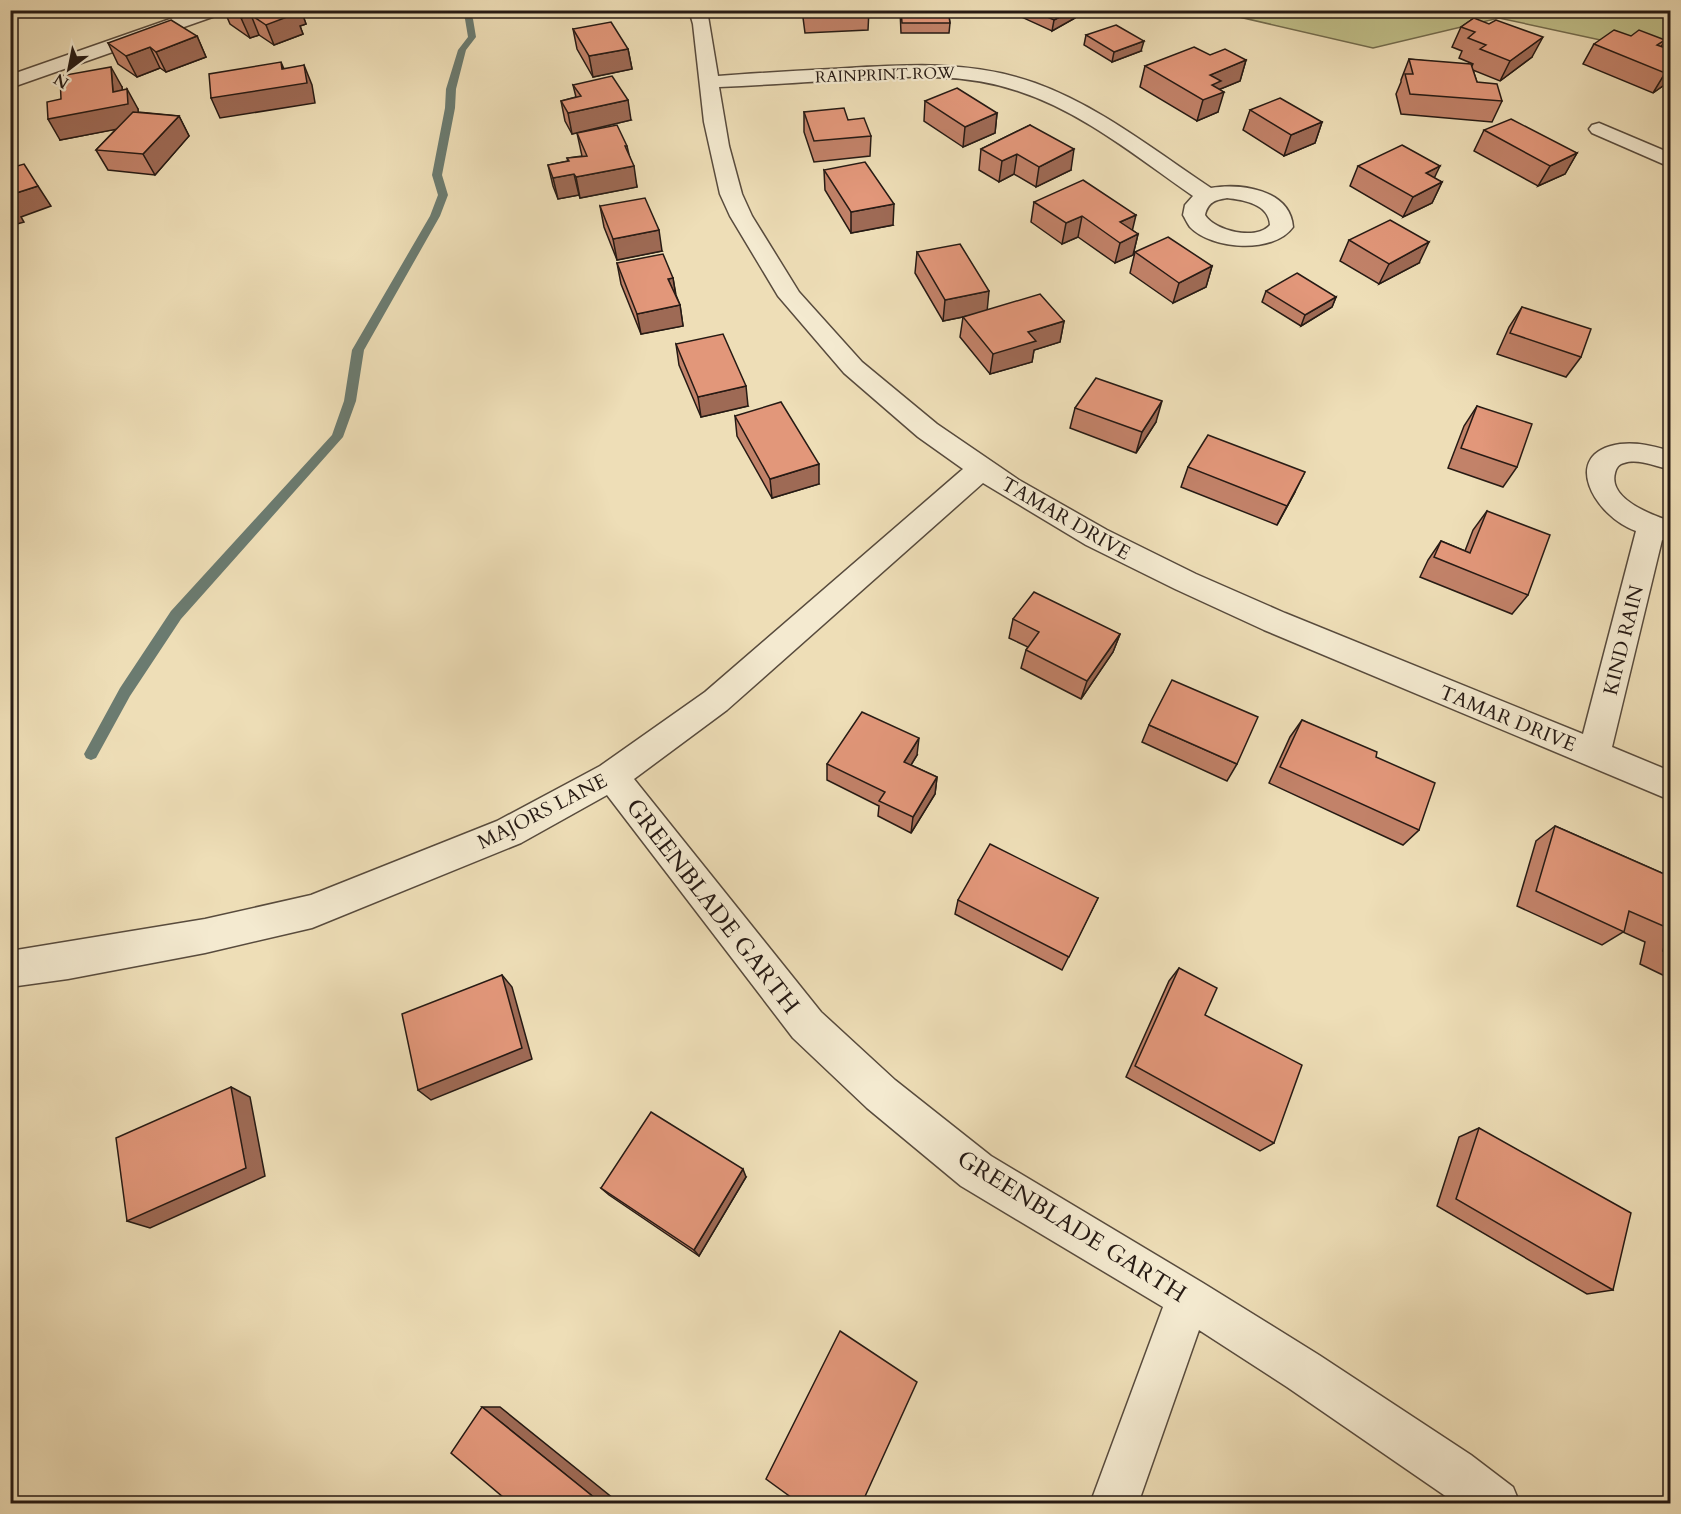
<svg xmlns="http://www.w3.org/2000/svg" width="1681" height="1514" font-family="Cardo,serif">
<style>
.green{fill:#c0bf89;stroke:#736c4e;stroke-width:1.5}
.lines{fill:none;stroke-linecap:round;stroke-linejoin:round}
.stream{fill:#6b7b70;fill-rule:evenodd}
.minor-casing{stroke:#584b3d;stroke-width:3}
.minor{fill:#f4ead0;fill-rule:evenodd}
.wall{fill:#c28269;stroke:#261a14;stroke-width:1.5}
.shaded-wall{fill:#9e6a55;stroke:#261a14;stroke-width:1.5}
.building{fill:#e2977a;stroke:#261a14;stroke-width:1.5}
.labels{text-anchor:middle;stroke-width:4.5;stroke-linejoin:round;paint-order:stroke}
.far-street-label{font-size:16px;fill:#261a14;stroke:#f4ead0}
.street-label{font-size:20px;fill:#261a14;stroke:#f4ead0}
.near-street-label{font-size:24px;fill:#261a14;stroke:#f4ead0}
</style>
<rect width="100%" height="100%" fill="#eedeb7"/>
<filter id="stains"><feTurbulence type="fractalNoise" baseFrequency=".00333" numOctaves="4"/><feColorMatrix values="0 0 0 0 .2 0 0 0 0 .09 0 0 0 0 .02 0 0 0 .5 -.17"/></filter>
<radialGradient id="worn" r=".72"><stop offset=".6" stop-color="#630" stop-opacity="0"/><stop offset="1" stop-color="#630" stop-opacity=".3"/></radialGradient>
<!-- green -->
<polygon class="green" points="1213,11 1670,11 1670,55 1499,18 1373,48"/>
<g class="lines">
<!-- stream -->
<polygon class="stream" points="460,10 468,10 473,19 476,37 466,50 456,89 455,108 442,175 448,195 440,216 364,350 356,401 343,437 181,619 130,696 96,758 91,760 86,758 84,754 120,688 171,611 332,435 344,401 352,350 430,216 438,195 432,175 445,108 446,89 458,50 468,37 465,19"/>
<!-- minor casing -->
<g class="minor-casing">
<g id="minor">
<polygon points="196,10 224,10 221,14 10,88 10,75"/>
<path d="M689,10H707L718,76C756,73 794,71 832,69C900,65 969,59 1035,83C1099,106 1154,150 1211,188C1240,183 1290,189 1293,227C1274,254 1212,250 1190,227C1187,223 1185,218 1183,215L1185,205L1193,196C1138,158 1083,112 1018,91C960,71 898,77 838,80C798,83 759,85 719,87L729,146L742,194L752,216L799,292L862,362L937,424L1019,480L1107,530L1196,574L1285,613L1583,734L1636,531C1595,517 1558,453 1620,444C1638,442 1653,446 1670,451V469C1656,467 1639,458 1624,463C1619,464 1616,468 1615,473C1608,499 1652,515 1670,521V542L1662,540L1612,747L1670,771V800L1264,630L1175,589L1086,545L983,483L727,710L634,779L821,1012L895,1080L991,1156L1203,1283L1319,1355L1471,1455L1513,1487L1520,1504H1457L1287,1387L1199,1330L1138,1504H1090L1163,1307L961,1186L867,1108L793,1038L607,795L521,843L312,928L205,953L68,979L10,987V951L205,919L311,895L497,821L600,766L705,692L963,469L918,437L844,373L778,296L730,216L720,194L704,122L693,24ZM1227,198C1244,200 1269,204 1270,225C1256,241 1215,231 1205,215C1208,202 1215,200 1227,198Z"/>
<polygon points="1599,123 1670,153 1670,167 1592,133 1589,129 1592,125"/>
</g>
</g>
<!-- minor -->
<use href="#minor" class="minor"/>
</g>
<!-- wall -->
<g class="wall">
<polygon points="224,10 301,10 306,24 300,26 303,34 274,45 259,35 250,38 230,24"/>
<polygon points="802,10 869,10 868,30 805,33"/>
<polygon points="900,10 948,10 950,23 949,33 901,33"/>
<polygon points="1015,10 1076,10 1075,18 1052,31 1015,14"/>
<polygon points="1474,18 1532,57 1500,81 1473,70 1477,82 1502,101 1492,122 1401,114 1396,94 1401,82 1401,80 1409,59 1472,66 1473,64 1459,58 1462,51 1452,47 1461,27"/>
<polygon points="573,29 628,49 632,69 593,77 577,49"/>
<polygon points="1086,35 1141,51 1112,62 1084,45"/>
<polygon points="197,36 206,57 166,72 160,68 137,77 118,64 108,43"/>
<polygon points="1631,36 1665,40 1661,47 1671,50 1671,80 1653,93 1583,64 1594,44"/>
<polygon points="1210,55 1246,60 1240,81 1220,89 1218,112 1197,121 1140,87 1145,66"/>
<polygon points="573,85 631,120 572,134 565,121 561,101 576,97"/>
<polygon points="122,87 122,90 138,109 138,112 179,116 189,136 155,175 108,170 96,150 116,129 60,140 61,99"/>
<polygon points="925,101 997,113 995,133 963,147 924,121"/>
<polygon points="1250,110 1322,122 1315,143 1284,156 1243,130"/>
<polygon points="804,112 848,120 871,136 870,156 814,162 804,132"/>
<polygon points="1030,125 1071,170 1036,187 1014,174 999,182 979,170 981,149"/>
<polygon points="1484,130 1577,153 1565,174 1538,186 1474,151"/>
<polygon points="577,133 627,146 637,187 580,198 579,195 558,199 553,186 548,165 568,161 567,158 582,156"/>
<polygon points="1358,166 1434,178 1442,182 1432,203 1403,217 1350,186"/>
<polygon points="824,170 893,225 851,233 825,190"/>
<polygon points="1034,202 1132,230 1138,234 1133,255 1115,263 1078,237 1062,244 1031,222"/>
<polygon points="600,206 662,251 617,260 604,227"/>
<polygon points="1671,219 1671,232 1664,229"/>
<polygon points="1349,240 1419,263 1379,284 1340,261"/>
<polygon points="917,252 987,310 1064,321 1060,342 1034,350 1032,362 990,374 960,337 963,317 943,321 915,273"/>
<polygon points="1135,252 1212,266 1206,287 1173,303 1130,273"/>
<polygon points="617,263 673,278 676,295 680,305 683,326 641,334 621,284"/>
<polygon points="1266,291 1336,297 1332,307 1301,326 1262,302"/>
<polygon points="1522,307 1581,357 1566,377 1497,354 1509,327"/>
<polygon points="676,344 748,406 701,417 679,365"/>
<polygon points="1477,406 1517,467 1503,487 1448,468 1464,426"/>
<polygon points="1075,408 1156,422 1136,453 1070,428"/>
<polygon points="735,416 819,484 772,498 737,436"/>
<polygon points="1188,467 1295,492 1277,525 1181,487"/>
<polygon points="1487,511 1528,595 1512,614 1420,577 1428,560 1441,541 1465,551 1473,530"/>
<polygon points="1013,619 1120,634 1113,652 1081,699 1021,668 1026,650 1028,647 1009,638"/>
<polygon points="1302,720 1376,757 1419,830 1403,845 1269,783 1290,737"/>
<polygon points="1149,725 1237,764 1227,781 1142,742"/>
<polygon points="917,755 911,765 937,777 935,794 911,833 878,816 879,806 827,780 827,764"/>
<polygon points="1555,826 1671,877 1671,979 1640,964 1645,942 1623,932 1602,945 1517,906 1536,841"/>
<polygon points="1098,898 1062,970 955,914 958,900"/>
<polygon points="1179,968 1205,1015 1274,1143 1260,1151 1126,1077 1169,981"/>
<polygon points="1479,1128 1613,1290 1587,1294 1437,1206 1459,1137"/>
<polygon points="746,1177 699,1256 609,1195 601,1188"/>
</g>
<!-- shaded-wall -->
<g class="shaded-wall">
<polygon points="288,10 301,10 306,24 300,26 303,34 274,45 266,25"/>
<polygon points="575,10 594,10 575,14"/>
<polygon points="1073,10 1076,10 1075,18 1052,31 1054,20"/>
<polygon points="251,15 259,35 250,38 241,18"/>
<polygon points="197,36 206,57 166,72 156,52"/>
<polygon points="1543,37 1532,57 1500,81 1510,61"/>
<polygon points="1144,41 1141,51 1112,62 1114,52"/>
<polygon points="150,47 160,68 137,77 126,56"/>
<polygon points="628,49 632,69 593,77 589,56"/>
<polygon points="1246,60 1240,81 1218,90 1224,92 1218,112 1197,121 1210,75"/>
<polygon points="281,62 290,83 304,65 312,85 315,103 220,118 211,98 282,69"/>
<polygon points="111,67 122,87 124,105 127,89 138,109 139,125 60,140 48,119 113,92"/>
<polygon points="1671,69 1671,80 1653,93 1665,73"/>
<polygon points="628,100 631,120 572,134 568,113"/>
<polygon points="997,113 995,133 963,147 965,127"/>
<polygon points="179,116 189,136 155,175 143,154"/>
<polygon points="1322,122 1315,143 1284,156 1291,135"/>
<polygon points="1074,149 1071,170 1036,187 1039,167"/>
<polygon points="1577,153 1565,174 1538,186 1550,166"/>
<polygon points="1017,154 1014,174 999,182 1002,161"/>
<polygon points="634,166 637,187 580,198 576,177"/>
<polygon points="1440,166 1430,187 1426,173"/>
<polygon points="574,174 579,195 558,199 553,178"/>
<polygon points="1442,182 1432,203 1403,217 1413,197"/>
<polygon points="38,186 51,206 21,217 24,222 10,226 10,195"/>
<polygon points="894,204 893,225 851,233 851,212"/>
<polygon points="1136,215 1131,236 1120,222"/>
<polygon points="1082,216 1078,237 1062,244 1066,223"/>
<polygon points="659,230 662,251 617,260 613,239"/>
<polygon points="1138,234 1133,255 1115,263 1120,243"/>
<polygon points="1429,242 1419,263 1379,284 1389,264"/>
<polygon points="1212,266 1206,287 1173,303 1179,283"/>
<polygon points="673,278 676,298 668,279"/>
<polygon points="989,291 987,312 943,321 945,300"/>
<polygon points="1336,297 1332,307 1301,326 1305,315"/>
<polygon points="680,305 683,326 641,334 637,314"/>
<polygon points="1064,321 1060,342 1034,350 1032,362 990,374 993,354 1028,332"/>
<polygon points="746,386 748,406 701,417 698,397"/>
<polygon points="1162,401 1156,422 1136,453 1142,432"/>
<polygon points="819,464 819,484 772,498 770,479"/>
<polygon points="1305,472 1295,492 1277,525 1287,506"/>
<polygon points="1120,634 1113,652 1081,699 1087,681"/>
<polygon points="919,738 917,755 903,778 904,762"/>
<polygon points="937,777 935,794 911,833 913,817"/>
<polygon points="502,975 512,987 532,1059 431,1100 418,1090"/>
<polygon points="231,1087 250,1097 265,1176 150,1228 127,1221"/>
<polygon points="743,1169 746,1177 699,1256 694,1250"/>
<polygon points="482,1407 500,1407 619,1503 601,1503"/>
</g>
<!-- building -->
<g class="building">
<polygon points="230,10 290,10 295,14 266,25 251,15 241,18"/>
<polygon points="804,10 851,10 805,13"/>
<polygon points="901,10 948,10 950,23 902,23"/>
<polygon points="1031,10 1073,10 1054,20"/>
<polygon points="1474,18 1489,24 1496,20 1543,37 1510,61 1480,49 1486,45 1468,38 1475,32 1461,27"/>
<polygon points="171,20 197,36 156,52 150,47 126,56 108,43"/>
<polygon points="611,22 628,49 589,56 573,29"/>
<polygon points="1116,25 1144,41 1114,52 1086,35"/>
<polygon points="1614,30 1631,36 1639,30 1665,40 1657,45 1671,50 1671,69 1665,73 1594,44"/>
<polygon points="1194,47 1210,55 1225,49 1246,60 1210,75 1221,81 1212,85 1224,92 1203,100 1145,66"/>
<polygon points="1409,59 1471,64 1477,82 1497,84 1502,101 1410,94 1405,74 1413,74"/>
<polygon points="281,62 282,69 304,65 307,83 211,98 209,74"/>
<polygon points="111,67 113,92 127,89 128,104 48,119 47,102 61,99 60,76"/>
<polygon points="612,76 628,100 568,113 561,101 581,96 573,85"/>
<polygon points="957,88 997,113 965,127 925,101"/>
<polygon points="1280,98 1322,122 1291,135 1250,110"/>
<polygon points="844,108 848,120 864,118 871,136 814,141 804,112"/>
<polygon points="133,112 179,116 143,154 96,150"/>
<polygon points="1511,119 1577,153 1550,166 1484,130"/>
<polygon points="617,125 627,146 625,146 634,166 576,177 574,174 553,178 548,165 569,161 567,158 587,156 577,133"/>
<polygon points="1030,125 1074,149 1039,167 1017,154 1002,161 981,149"/>
<polygon points="1402,145 1440,166 1426,173 1442,182 1413,197 1358,166"/>
<polygon points="865,162 894,204 851,212 824,170"/>
<polygon points="24,164 38,186 10,195 10,168"/>
<polygon points="1083,180 1136,215 1120,222 1138,234 1120,243 1082,216 1066,223 1034,202"/>
<polygon points="645,198 659,230 613,239 600,206"/>
<polygon points="1390,220 1429,242 1389,264 1349,240"/>
<polygon points="1168,237 1212,266 1179,283 1135,252"/>
<polygon points="960,244 989,291 945,300 917,252"/>
<polygon points="663,254 673,278 668,279 680,305 637,314 617,263"/>
<polygon points="1297,273 1336,297 1305,315 1266,291"/>
<polygon points="1040,294 1064,321 1028,332 1036,341 993,354 963,317"/>
<polygon points="1522,307 1591,329 1581,357 1510,333"/>
<polygon points="723,334 746,386 698,397 676,344"/>
<polygon points="1096,378 1162,401 1142,432 1075,408"/>
<polygon points="781,402 819,464 770,479 735,416"/>
<polygon points="1477,406 1532,424 1517,467 1461,448"/>
<polygon points="1208,435 1305,472 1287,506 1188,467"/>
<polygon points="1487,511 1550,535 1528,595 1434,557 1441,541 1470,553"/>
<polygon points="1034,592 1120,634 1087,681 1026,650 1039,632 1013,619"/>
<polygon points="1172,680 1258,717 1237,764 1149,725"/>
<polygon points="862,712 919,738 904,762 937,777 913,817 879,801 885,792 827,764"/>
<polygon points="1302,720 1377,752 1376,757 1435,783 1419,830 1280,767"/>
<polygon points="1555,826 1671,877 1671,955 1663,951 1668,928 1629,911 1624,932 1536,891"/>
<polygon points="990,844 1098,898 1069,957 958,900"/>
<polygon points="1179,968 1217,988 1205,1015 1302,1065 1274,1143 1135,1066"/>
<polygon points="502,975 522,1048 418,1090 402,1014"/>
<polygon points="231,1087 246,1168 127,1221 116,1138"/>
<polygon points="651,1112 743,1169 694,1250 601,1188"/>
<polygon points="1479,1128 1631,1213 1613,1290 1456,1199"/>
<polygon points="840,1331 917,1382 862,1503 799,1503 766,1479"/>
<polygon points="482,1407 601,1503 510,1503 451,1453"/>
</g>
<g class="labels">
<!-- far-street labels -->
<g class="far-street-label">
<text transform="translate(885 74) rotate(-2)" y="6">RAINPRINT ROW</text>
</g>
<!-- street labels -->
<g class="street-label">
<text transform="translate(1066 518) rotate(30)" y="7">TAMAR DRIVE</text>
<text transform="translate(1623 640) rotate(-76)" y="7">KIND RAIN</text>
<text transform="translate(1508 718) rotate(22)" y="7">TAMAR DRIVE</text>
<text transform="translate(542 811) rotate(-27)" y="7">MAJORS LANE</text>
</g>
<!-- near-street labels -->
<g class="near-street-label">
<text transform="translate(713 906) rotate(52)" y="8">GREENBLADE GARTH</text>
<text transform="translate(1072 1226) rotate(32)" y="8">GREENBLADE GARTH</text>
</g>
</g>
<!-- margin -->
<rect width="1681" height="1514" fill="none" stroke="#eedeb7" stroke-width="36"/>
<rect x="12" y="12" width="1657" height="1490" fill="none" stroke="#261a14" stroke-width="3"/>
<rect x="18" y="18" width="1645" height="1478" fill="none" stroke="#261a14" stroke-width="1.5"/>
<!-- north arrow -->
<g transform="translate(69 69) rotate(212)" stroke="#f4ead0" stroke-width="4.5" paint-order="stroke">
<path d="M0-4.5L10 22L0 15L-10 22Z" fill="#261a14"/>
<text y="-9" font-size="16" font-weight="bold" text-anchor="middle" fill="#261a14">N</text>
</g>
<rect width="100%" height="100%" filter="url(#stains)"/>
<rect width="100%" height="100%" fill="url(#worn)"/>
</svg>
